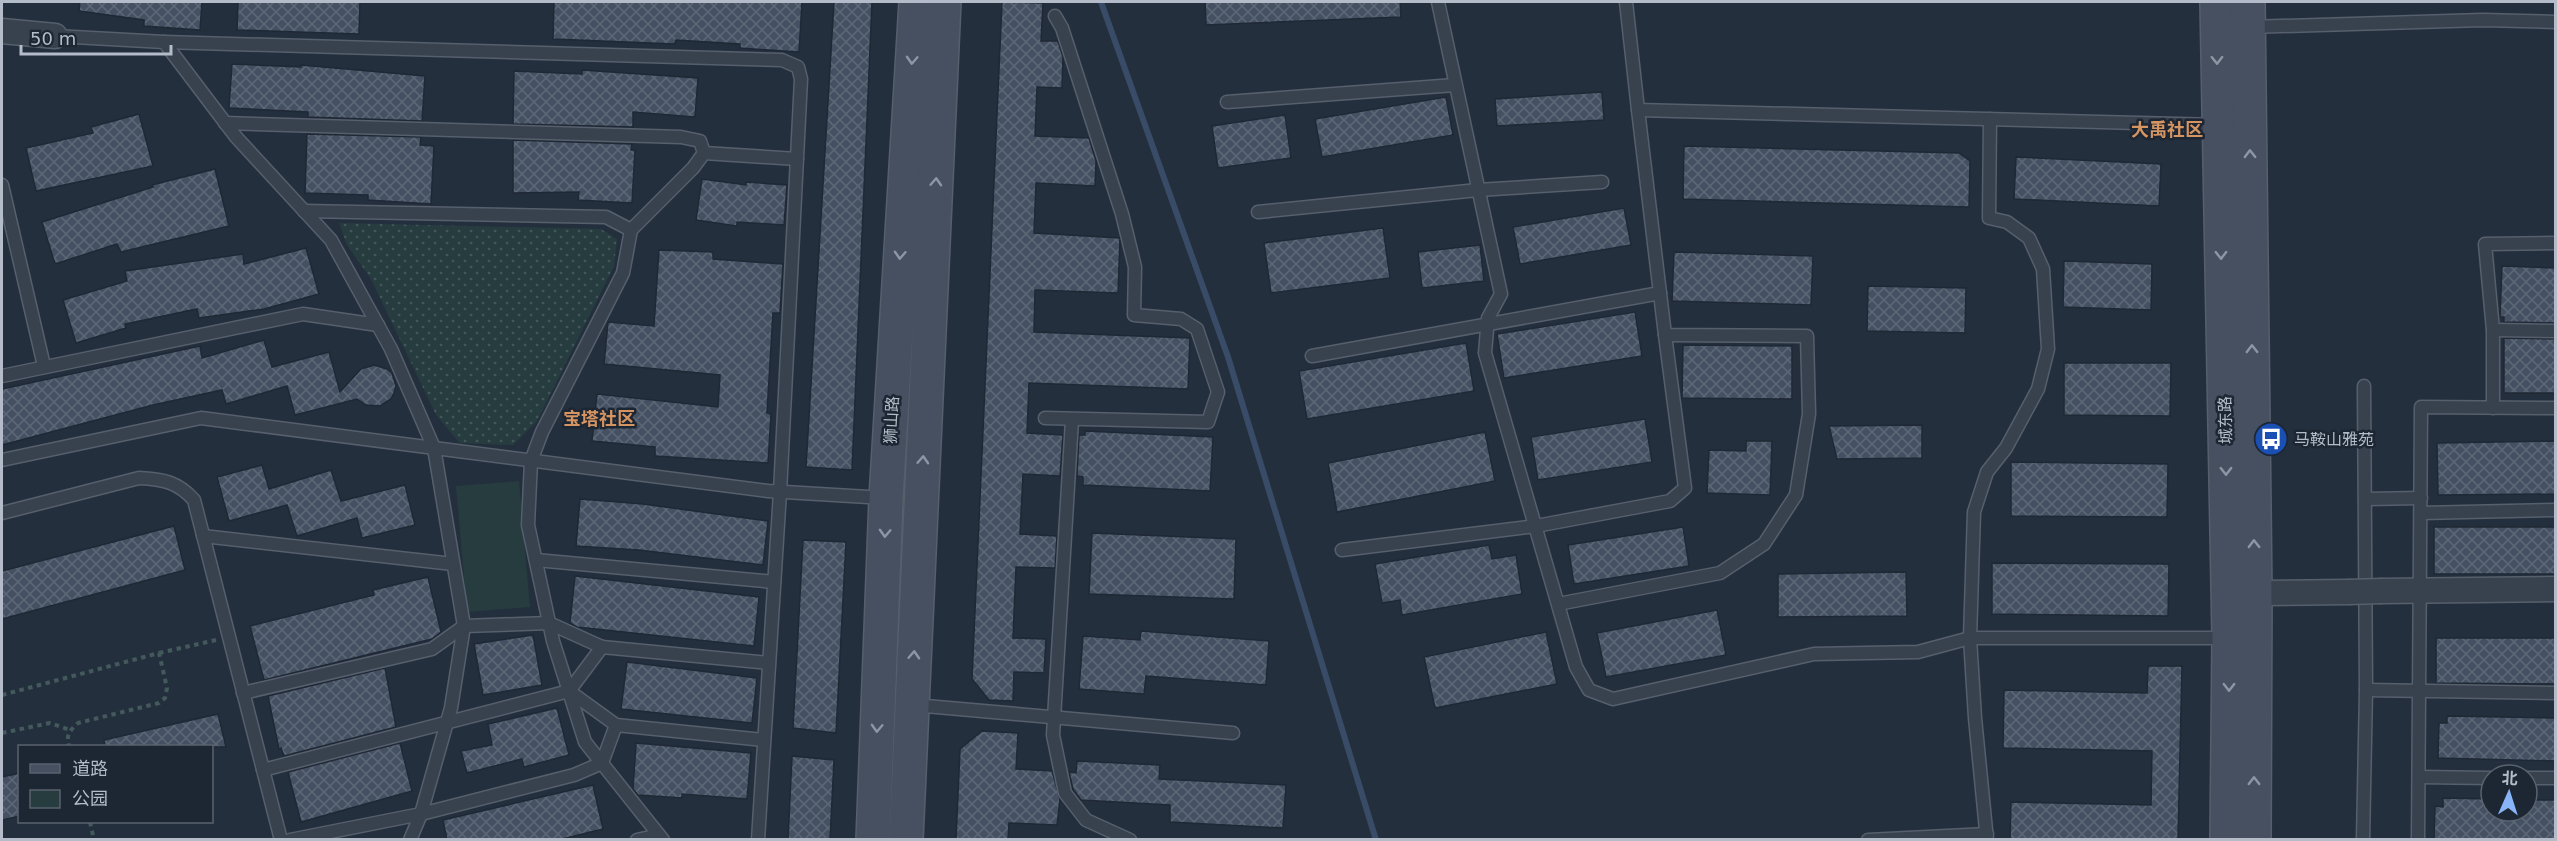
<svg xmlns="http://www.w3.org/2000/svg" width="2557" height="841" font-family="'DejaVu Sans','Noto Sans SC',sans-serif">
<style>
.green{fill:url(#green-dots)}
.pitch{fill:#263c3f}
.lines{fill:none;stroke-linecap:round;stroke-linejoin:round}
.stream{stroke:#394c67;stroke-width:6}
.building{fill:url(#building-cross-hatch);stroke:#1f2835;stroke-width:1.5}
.lane-casing{stroke:#565f6c;stroke-width:15}
.street-casing{stroke:#565f6c;stroke-width:27}
.secondary-casing{stroke:#565f6c;stroke-width:36}
.path{stroke:#44595c;stroke-width:4;stroke-dasharray:4.5 4.5;stroke-linecap:butt}
.lane{stroke:#38414e;stroke-width:12}
.street{stroke:#38414e;stroke-width:24}
.secondary{stroke:#465061;stroke-width:33}
.street-bridge-casing{stroke:#565f6c;stroke-width:27;stroke-linecap:butt}
.street-bridge{stroke:#38414e;stroke-width:24}
.oneway{stroke:#8e96a5}
.labels{text-anchor:middle;stroke-width:5;stroke-linejoin:round;paint-order:stroke}
.street-label{font-size:16px;fill:#b4bcc9;stroke:#1d2633}
.poi-label{font-size:16px;fill:#b4bcc9;stroke:#1d2633;text-anchor:start}
.neighbourhood-label{font-size:18px;font-weight:bold;fill:#d59563;stroke:#1d2633}
</style>
<defs>
<pattern id="green-dots" width="8" height="8" patternUnits="userSpaceOnUse" patternTransform="scale(1.5)"><rect width="8" height="8" fill="#263c3f"/><path d="M2 2h.1M6 6h.1" fill="none" stroke="#435659" stroke-width="1.8" stroke-linecap="round"/></pattern>
<pattern id="building-cross-hatch" width="8" height="8" patternUnits="userSpaceOnUse" patternTransform="scale(1.5)"><rect width="8" height="8" fill="#455162"/><path d="M0 0l8 8M0 8l8-8" fill="none" stroke="#5d6877"/></pattern>
</defs>
<rect width="100%" height="100%" fill="#242f3e"/>
<!-- green -->
<polygon class="green" points="339,223 601,229 617,239 614,266 537,421 513,445 460,443 436,415 371,279 347,245"/>
<!-- pitch -->
<polygon class="pitch" points="519,481 530,607 467,612 456,486"/>
<g class="lines">
<!-- stream -->
<polyline class="stream" points="1101,2 1228,357 1376,840"/>
</g>
<!-- building -->
<g class="building">
<polygon points="80,2 202,2 200,30 144,26 144,20 79,11"/>
<polygon points="238,2 360,2 359,34 237,30"/>
<polygon points="554,2 802,2 799,52 740,48 740,44 676,40 675,44 553,39"/>
<polygon points="834,2 872,2 852,470 806,467"/>
<polygon points="1002,2 1043,3 1041,41 1058,41 1063,57 1062,88 1037,87 1035,136 1089,138 1096,161 1095,186 1036,183 1034,233 1120,238 1118,293 1035,290 1034,332 1190,338 1188,389 1029,383 1027,433 1063,435 1060,476 1023,474 1020,534 1057,536 1055,568 1016,567 1013,638 1046,639 1044,673 1014,672 1013,701 989,700 972,679"/>
<polygon points="1205,2 1400,2 1401,17 1206,25"/>
<polygon points="232,64 301,67 301,65 425,76 422,121 308,117 308,112 229,108"/>
<polygon points="582,70 698,78 695,117 633,112 633,127 513,124 514,71 582,74"/>
<polygon points="1602,92 1604,120 1497,126 1495,99"/>
<polygon points="1446,97 1453,135 1322,157 1315,119"/>
<polygon points="139,114 153,166 36,191 26,148 93,133 91,127"/>
<polygon points="1285,115 1291,158 1218,168 1212,126"/>
<polygon points="307,134 421,137 420,145 434,146 431,204 368,200 368,195 305,193"/>
<polygon points="513,140 632,144 631,150 635,150 632,203 578,200 579,192 513,193"/>
<polygon points="1684,146 1959,153 1970,161 1969,207 1683,199"/>
<polygon points="2016,157 2161,164 2159,206 2014,199"/>
<polygon points="215,169 229,226 121,252 117,244 55,264 42,222 153,187 152,185"/>
<polygon points="702,179 746,185 746,182 787,185 784,225 737,222 737,226 696,220"/>
<polygon points="1624,208 1631,245 1520,264 1513,227"/>
<polygon points="1383,228 1390,278 1271,293 1264,243"/>
<polygon points="1480,245 1484,281 1422,288 1418,252"/>
<polygon points="306,248 319,294 264,309 199,318 197,309 125,324 126,328 76,343 63,300 127,281 125,271 243,254 244,264"/>
<polygon points="659,250 713,252 713,259 783,264 780,313 773,313 767,413 771,414 768,463 655,456 655,447 592,441 597,394 718,407 720,375 604,364 608,322 654,326"/>
<polygon points="1674,252 1813,256 1811,305 1672,301"/>
<polygon points="2064,261 2152,264 2151,310 2063,307"/>
<polygon points="2502,266 2556,268 2556,323 2504,322 2504,317 2500,317"/>
<polygon points="1868,286 1966,288 1965,333 1867,331"/>
<polygon points="1635,312 1642,356 1504,378 1497,334"/>
<polygon points="2504,338 2556,339 2556,393 2504,393"/>
<polygon points="264,340 272,367 329,352 340,392 361,369 374,365 387,369 392,373 396,386 394,393 391,399 380,406 366,405 357,399 295,415 287,386 226,404 222,390 153,405 2,445 2,389 200,346 202,358"/>
<polygon points="1466,343 1474,391 1307,419 1299,371"/>
<polygon points="1683,345 1792,346 1792,399 1682,398"/>
<polygon points="2064,363 2171,363 2170,416 2064,415"/>
<polygon points="1645,419 1652,462 1538,480 1531,437"/>
<polygon points="1922,425 1922,458 1837,459 1829,426"/>
<polygon points="1085,431 1213,437 1210,491 1083,485 1083,477 1077,476 1079,435 1085,435"/>
<polygon points="1485,432 1495,481 1337,512 1328,463"/>
<polygon points="1746,441 1772,441 1770,495 1707,493 1709,450 1746,451"/>
<polygon points="2556,441 2556,494 2438,495 2437,443"/>
<polygon points="2011,462 2168,464 2167,517 2011,516"/>
<polygon points="262,465 269,489 331,470 341,501 405,485 415,525 362,538 357,518 297,536 287,505 229,521 217,477"/>
<polygon points="580,499 643,504 768,521 763,565 639,550 576,546"/>
<polygon points="174,526 185,570 2,619 2,571"/>
<polygon points="1683,527 1689,566 1574,584 1568,545"/>
<rect x="2434" y="527" width="122" height="47"/>
<polygon points="1092,533 1236,539 1234,599 1089,594"/>
<polygon points="803,540 846,542 836,733 793,728"/>
<polygon points="1489,545 1492,559 1516,555 1522,594 1402,615 1400,600 1382,603 1375,564"/>
<polygon points="1992,563 2169,564 2168,616 1992,614"/>
<polygon points="1906,572 1907,616 1778,617 1778,574"/>
<polygon points="575,576 759,597 754,646 577,627 570,623"/>
<polygon points="428,577 441,632 432,639 264,680 250,626 374,595 373,590"/>
<polygon points="1717,610 1726,655 1606,677 1597,633"/>
<polygon points="1141,631 1269,641 1266,685 1146,676 1144,694 1079,689 1083,636 1140,640"/>
<polygon points="1546,632 1557,684 1435,708 1424,657"/>
<polygon points="533,635 542,685 483,695 474,644"/>
<polygon points="2436,638 2556,638 2556,684 2436,683"/>
<polygon points="627,662 757,678 752,723 621,709"/>
<polygon points="2148,666 2182,666 2178,840 2010,840 2011,802 2151,805 2152,751 2003,748 2004,690 2147,693"/>
<polygon points="385,668 396,727 284,756 281,748 279,749 268,696"/>
<polygon points="557,708 569,755 524,767 522,759 467,773 461,751 492,745 488,724"/>
<polygon points="218,714 226,747 105,747 104,740"/>
<polygon points="2447,716 2555,718 2556,761 2438,758 2439,723 2447,723"/>
<polygon points="982,731 1018,733 1016,769 1052,771 1060,799 1057,825 1009,823 1008,840 956,840 960,749"/>
<polygon points="400,743 412,791 301,822 288,772"/>
<polygon points="636,743 751,753 747,799 682,794 682,798 638,795 633,789"/>
<polygon points="792,756 834,760 830,840 788,840"/>
<polygon points="1077,761 1160,765 1159,779 1286,785 1283,828 1170,822 1170,805 1081,800 1073,789 1069,772 1076,773"/>
<polygon points="20,773 20,816 2,820 2,777"/>
<polygon points="593,785 603,829 558,840 447,840 443,820"/>
<polygon points="2443,798 2491,799 2491,811 2527,811 2527,800 2556,800 2556,840 2434,840 2435,806 2443,807"/>
</g>
<g class="lines">
<!-- lane casing -->
<g class="lane-casing">
<g id="lane">
<polyline points="1438,2 1501,294 1488,318 1485,353 1576,667 1589,690 1613,699 1814,654 1918,652 1970,638 2226,638"/>
<polyline points="1626,2 1638,110 2217,125"/>
<polyline points="2250,27 2483,20 2556,22"/>
<polyline points="55,36 164,42 236,137 331,240 391,349 434,448 464,626 451,708 421,814 410,840"/>
<polyline points="164,42 782,60 798,67 801,79 780,492 758,840"/>
<polyline points="1227,102 1455,85"/>
<polyline points="225,123 681,137 700,141 704,153 693,168 631,230"/>
<polyline points="704,153 797,159"/>
<polyline points="2,185 44,366"/>
<polyline points="304,211 606,217 631,230 623,273 542,432 531,461 528,525 553,641 585,742 663,840"/>
<polyline points="1258,212 1478,190 1602,182"/>
<polyline points="2493,330 2556,331"/>
<polyline points="1312,356 1660,293"/>
<polyline points="2,376 303,314 378,325"/>
<polyline points="2493,408 2493,330 2485,244 2556,243"/>
<polyline points="1045,418 1208,422 1218,392 1197,329 1181,319 1134,315 1135,267 1122,214 1062,28 1055,16"/>
<polyline points="1072,420 1053,735 1065,793 1086,820 1130,840"/>
<polyline points="2,460 201,418 768,491 885,498"/>
<polyline points="2365,499 2421,498"/>
<path d="M2,513L139,478C163,479 178,482 194,500L281,840"/>
<polyline points="2421,513 2556,510"/>
<polyline points="203,536 453,564"/>
<polyline points="1342,550 1536,526 1670,501 1685,488 1665,335"/>
<polyline points="536,560 774,582"/>
<polyline points="1558,604 1720,573 1764,544 1796,495 1809,414 1807,336 1665,335 1638,110"/>
<polyline points="2366,690 2556,693"/>
<polyline points="569,691 602,647 769,663"/>
<polyline points="243,693 432,649 464,626 549,623 602,647"/>
<polyline points="914,705 1233,733"/>
<polyline points="263,770 569,691 616,725 764,740"/>
<polyline points="2419,777 2491,778"/>
<polyline points="2527,778 2556,778"/>
<polyline points="290,840 421,814 574,775 602,763 616,725"/>
<polyline points="637,840 659,835"/>
<polyline points="1868,840 1987,834"/>
<polyline points="1987,840 1975,718 1970,638 1974,512 1987,472 2006,448 2038,389 2048,349 2043,269 2029,238 2007,222 1989,218 1990,119"/>
<polyline points="2363,840 2366,690 2364,386"/>
<polyline points="2418,840 2421,407 2556,408"/>
</g>
</g>
<!-- street casing -->
<g class="street-casing">
<g id="street">
<polyline points="2,31 55,36"/>
<polyline points="2382,591 2556,589"/>
<polyline points="2255,593 2348,592"/>
</g>
</g>
<!-- secondary casing -->
<g class="secondary-casing">
<g id="secondary">
<polyline points="2217,2 2229,638 2227,840"/>
<polyline points="2248,2 2255,593 2254,840"/>
<polyline points="873,840 886,498 916,2"/>
<polyline points="906,840 944,2"/>
</g>
</g>
<!-- path -->
<g class="path">
<polyline points="159,653 216,640"/>
<path d="M2,695L159,653L167,688L165,698L159,703L78,723C69,731 66,735 69,746"/>
<polyline points="2,733 50,723 70,730"/>
<polyline points="90,822 94,840"/>
</g>
<!-- lane -->
<use href="#lane" class="lane"/>
<!-- street -->
<use href="#street" class="street"/>
<!-- secondary -->
<use href="#secondary" class="secondary"/>
<!-- street-bridge casing -->
<g class="street-bridge-casing">
<polyline id="street-bridge" points="2348,592 2382,591"/>
</g>
<!-- street-bridge -->
<use href="#street-bridge" class="street-bridge"/>
</g>
<!-- one-way arrows -->
<defs><path id="oneway-chevron" d="M-2-3.5L2.5 0L-2 3.5" fill="none" stroke-width="1.6" stroke-linecap="round" stroke-linejoin="round" transform="scale(1.5)"/></defs>
<g class="oneway">
<use href="#oneway-chevron" transform="translate(912 60) rotate(93)"/>
<use href="#oneway-chevron" transform="translate(2217 60) rotate(89)"/>
<use href="#oneway-chevron" transform="translate(2250 154) rotate(-91)"/>
<use href="#oneway-chevron" transform="translate(936 182) rotate(-87)"/>
<use href="#oneway-chevron" transform="translate(900 255) rotate(93)"/>
<use href="#oneway-chevron" transform="translate(2221 255) rotate(89)"/>
<use href="#oneway-chevron" transform="translate(2252 349) rotate(-91)"/>
<use href="#oneway-chevron" transform="translate(923 460) rotate(-87)"/>
<use href="#oneway-chevron" transform="translate(2226 471) rotate(89)"/>
<use href="#oneway-chevron" transform="translate(885 533) rotate(92)"/>
<use href="#oneway-chevron" transform="translate(2254 544) rotate(-91)"/>
<use href="#oneway-chevron" transform="translate(914 655) rotate(-87)"/>
<use href="#oneway-chevron" transform="translate(2229 687) rotate(90)"/>
<use href="#oneway-chevron" transform="translate(877 728) rotate(92)"/>
<use href="#oneway-chevron" transform="translate(2254 781) rotate(-90)"/>
</g>
<!-- icons -->
<defs>
<g id="bus-disc" transform="scale(1.725)"><circle r="9.5" fill="#1a4fb4" stroke="#1d2633"/><path d="M-5-6H5V4H4V6H2V4H-2V6H-4V4H-5ZM-3.5-4V0h7V-4ZM-3.5 1.2v1.5H-2V1.2ZM2 1.2v1.5H3.5V1.2Z" fill="#fff"/></g>
</defs>
<g fill-rule="evenodd">
<use href="#bus-disc" x="2271" y="439"/>
</g>
<g class="labels">
<!-- street labels -->
<g class="street-label">
<text transform="translate(891 420) rotate(-87)" y="6">狮山路</text>
<text transform="translate(2225 420) rotate(-91)" y="6">城东路</text>
</g>
<!-- poi labels -->
<g class="poi-label">
<text x="2294" y="445">马鞍山雅苑</text>
</g>
<!-- neighbourhood labels -->
<g class="neighbourhood-label">
<text x="2167" y="136">大禹社区</text>
<text x="599" y="425">宝塔社区</text>
</g>
</g>
<!-- border -->
<rect width="2557" height="841" fill="none" stroke="#b4bcc9" stroke-width="6"/>
<!-- legend -->
<rect x="18" y="745" width="195" height="78" fill="#1d2633" stroke="#59626f" stroke-width="1.5"/>
<rect x="30" y="764" width="30" height="9" fill="#465061" stroke="#59626f" stroke-width="1.5"/>
<text x="72" y="775" font-size="18" fill="#b4bcc9">道路</text>
<rect x="30" y="790" width="30" height="18" fill="#263c3f" stroke="#59626f" stroke-width="1.5"/>
<text x="72" y="805" font-size="18" fill="#b4bcc9">公园</text>
<!-- north arrow -->
<g transform="translate(2509 793) rotate(3)"><circle r="28" fill="#1d2633" stroke="#59626f" stroke-width="1.5"/>
<path d="M0-4.5L10 22L0 15L-10 22Z" fill="#8ab4f8"/>
<text y="-9" font-size="16" font-weight="bold" text-anchor="middle" fill="#b4bcc9">北</text>
</g>
<!-- scale -->
<path d="M21 45v9h150v-9" fill="none" stroke="#b4bcc9" stroke-width="3"/>
<text x="30" y="45" font-size="18" fill="#b4bcc9" stroke="#1d2633" stroke-width="4.5" paint-order="stroke">50 m</text>
</svg>
